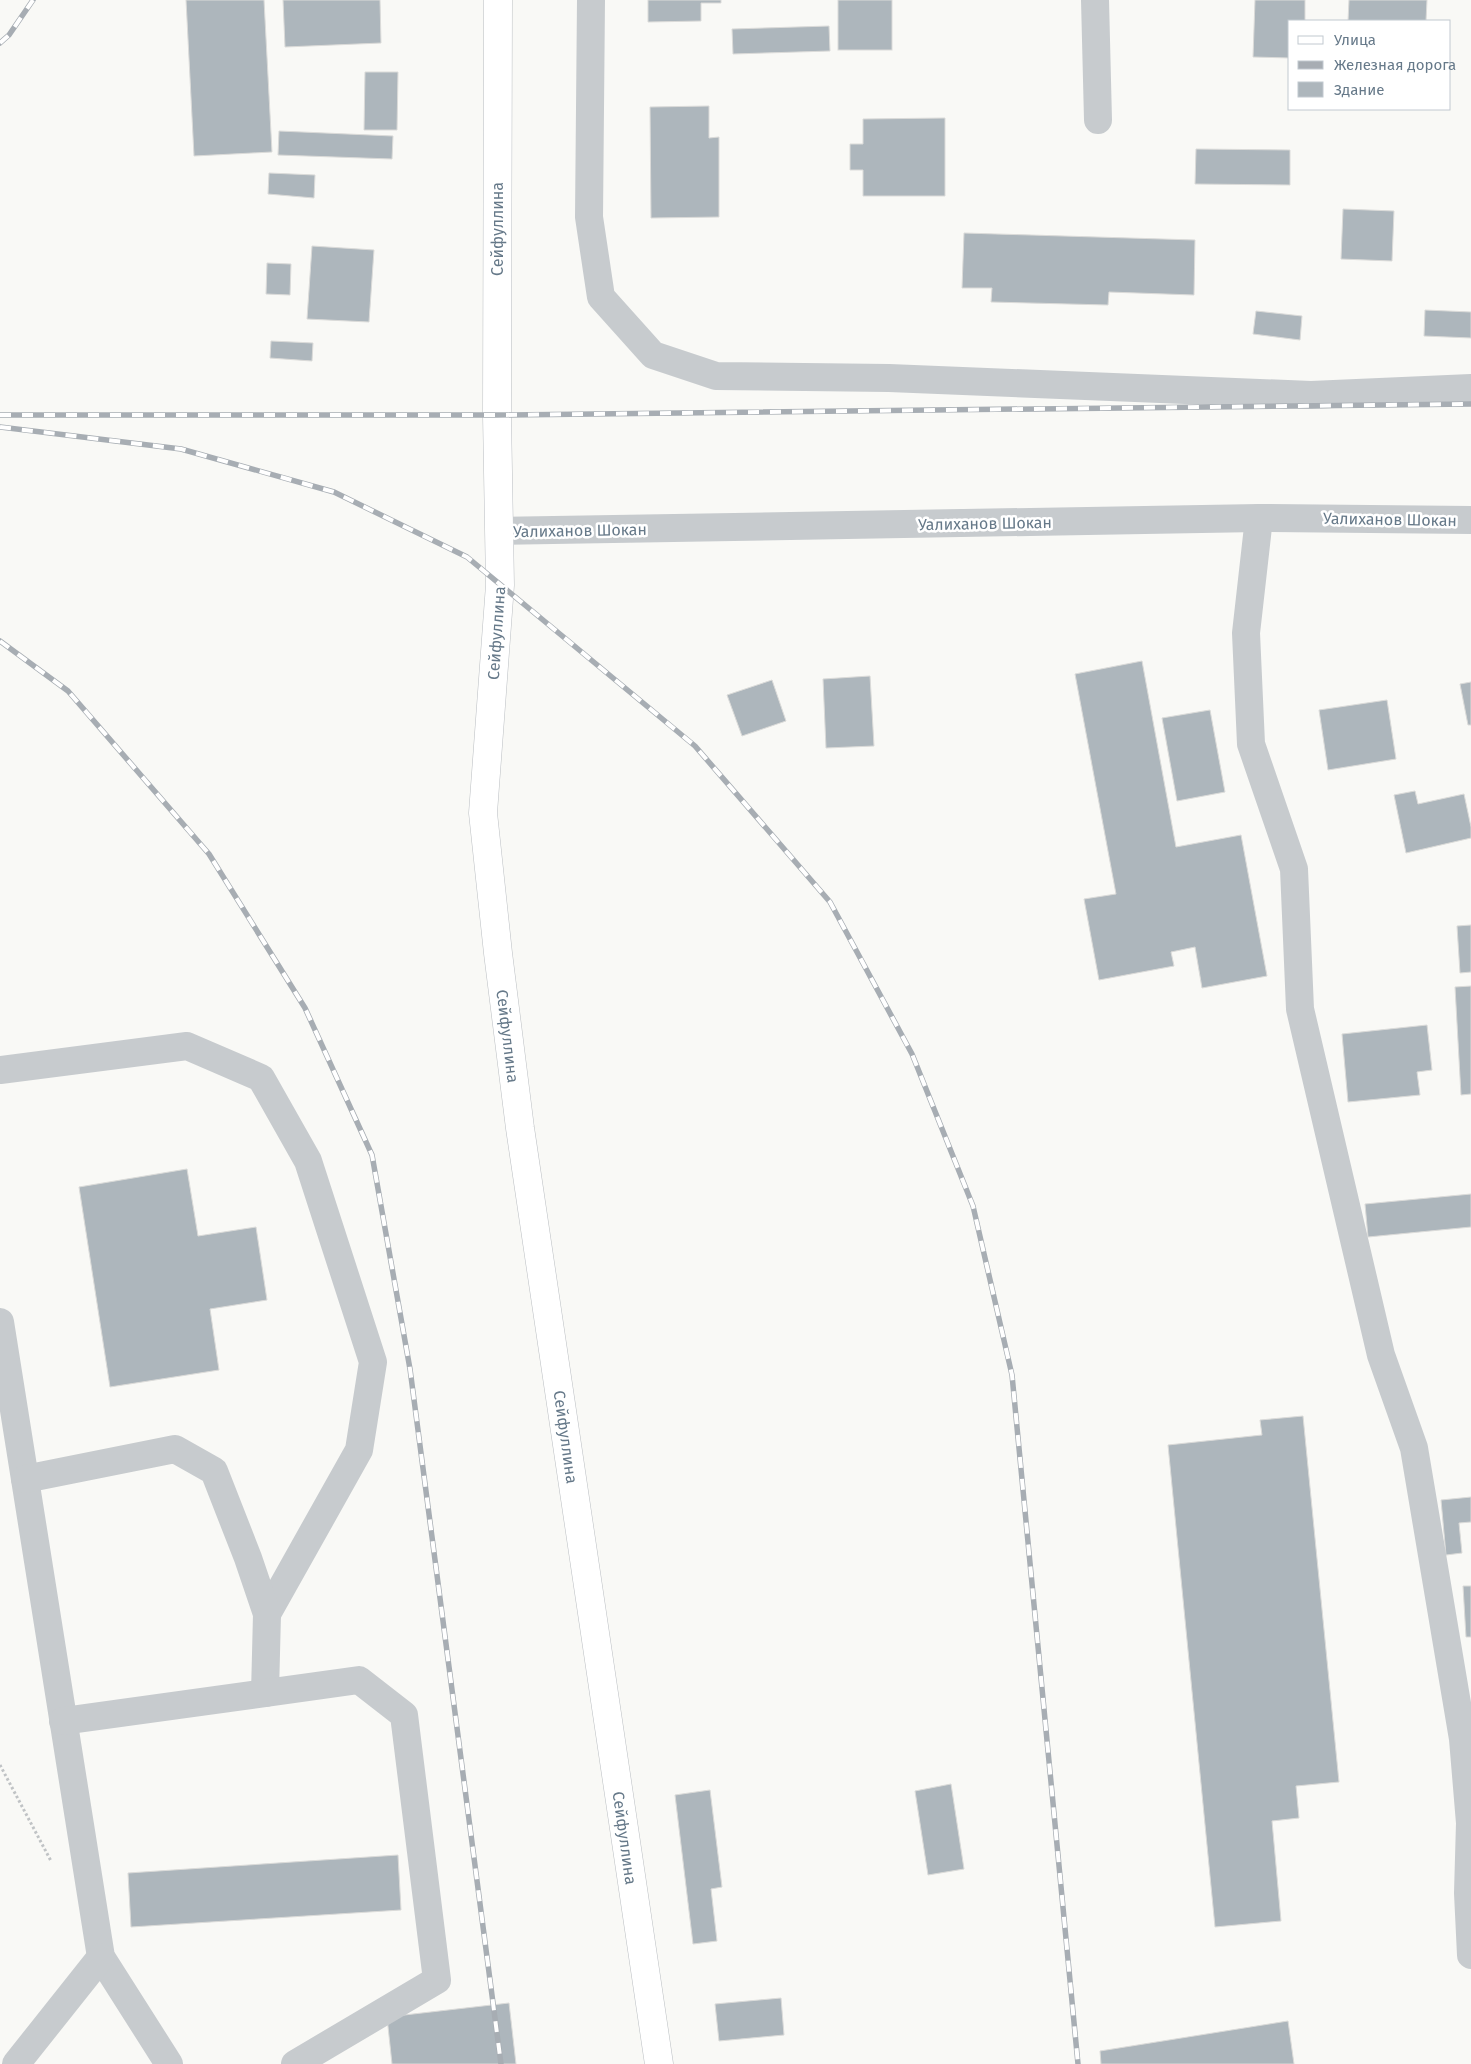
<svg xmlns="http://www.w3.org/2000/svg" width="1471" height="2064" font-family="'Fira Sans',sans-serif">
<style>
.building{fill:#adb6bc;stroke:#dbdbd9}
.lines{fill:none;stroke-linecap:round;stroke-linejoin:round}
.major-casing{stroke:#babec2;stroke-width:29}
.path{stroke:#c0c3c5;stroke-width:3;stroke-dasharray:2.5 2.5;stroke-linecap:butt}
.minor{stroke:#c7cbce;stroke-width:28}
.major{stroke:#fff;stroke-width:28}
.rail-casing{stroke:#a7adb3;stroke-width:5.5}
.rail{stroke:#fff;stroke-width:4;stroke-dasharray:11;stroke-linecap:butt}
.labels{text-anchor:middle;stroke-width:5;stroke-linejoin:round;paint-order:stroke}
.street-label{font-size:16px;fill:#667989;stroke:#fff}
</style>
<rect width="100%" height="100%" fill="#f9f9f6"/>
<!-- building -->
<g class="building">
<polygon points="186,0 264,0 272,152 194,156"/>
<polygon points="283,0 380,0 381,43 285,47"/>
<polygon points="648,0 721,0 721,3 701,3 701,21 648,22"/>
<rect x="838" y="0" width="54" height="50"/>
<polygon points="1255,0 1305,0 1305,21 1290,21 1290,58 1253,57"/>
<polygon points="1349,0 1427,0 1426,21 1348,21"/>
<polygon points="829,26 830,51 733,54 732,29"/>
<polygon points="365,72 398,72 397,130 364,130"/>
<polygon points="709,106 709,138 719,137 719,217 651,218 650,107"/>
<polygon points="945,118 945,196 863,196 863,170 850,170 850,144 863,144 863,119"/>
<polygon points="279,131 393,136 392,159 278,155"/>
<polygon points="1196,149 1290,150 1290,185 1195,184"/>
<polygon points="269,173 315,175 314,198 268,194"/>
<polygon points="1343,209 1394,211 1392,261 1341,259"/>
<polygon points="964,233 1195,240 1194,295 1109,292 1108,305 991,302 992,288 962,288"/>
<polygon points="312,246 374,250 369,322 307,319"/>
<polygon points="267,263 291,264 290,295 266,294"/>
<polygon points="1425,310 1471,312 1471,338 1424,336"/>
<polygon points="1256,311 1302,316 1300,340 1253,334"/>
<polygon points="271,341 313,343 312,361 270,358"/>
<polygon points="1142,661 1176,847 1241,835 1267,976 1202,988 1195,947 1171,952 1174,966 1099,980 1084,899 1116,894 1075,674"/>
<polygon points="870,676 874,746 826,748 823,679"/>
<polygon points="772,680 786,721 742,736 727,695"/>
<polygon points="1471,682 1471,725 1468,725 1460,684"/>
<polygon points="1387,700 1396,759 1328,770 1319,710"/>
<polygon points="1210,710 1225,792 1177,801 1162,718"/>
<polygon points="1415,791 1418,804 1464,794 1471,827 1471,838 1406,853 1394,795"/>
<polygon points="1471,925 1471,972 1460,973 1457,926"/>
<polygon points="1471,986 1471,1094 1461,1095 1455,987"/>
<polygon points="1427,1025 1432,1070 1417,1072 1420,1095 1348,1102 1342,1034"/>
<polygon points="187,1169 198,1236 256,1227 267,1300 210,1309 219,1370 110,1387 79,1187"/>
<polygon points="1471,1194 1471,1227 1368,1237 1365,1204"/>
<polygon points="1303,1416 1339,1782 1296,1786 1299,1818 1272,1821 1281,1921 1215,1927 1168,1445 1262,1435 1260,1420"/>
<polygon points="1471,1497 1471,1522 1459,1523 1462,1553 1446,1555 1441,1500"/>
<polygon points="1463,1586 1471,1586 1471,1637 1466,1637"/>
<polygon points="951,1784 964,1869 928,1875 915,1791"/>
<polygon points="710,1790 722,1887 711,1889 717,1941 693,1944 675,1795"/>
<polygon points="398,1855 401,1910 131,1927 128,1873"/>
<polygon points="781,1998 784,2035 719,2041 715,2004"/>
<polygon points="509,2003 516,2064 392,2064 387,2017"/>
<polygon points="1288,2021 1294,2064 1101,2064 1100,2051"/>
</g>
<g class="lines">
<!-- major casing -->
<g class="major-casing">
<polyline id="major" points="498,0 497,415 500,585 483,813 498,953 520,1128 659,2064"/>
</g>
<!-- path -->
<polyline class="path" points="0,1765 51,1861"/>
<!-- minor -->
<g class="minor">
<polyline points="591,0 589,217 601,297 653,355 716,376 889,378 1311,395 1471,388"/>
<polyline points="1095,0 1098,120"/>
<polyline points="1259,518 1246,633 1251,744 1294,869 1300,1009 1381,1355 1414,1448 1463,1739 1470,1823 1468,1893 1471,1955"/>
<polyline points="499,531 1259,518 1471,520"/>
<polyline points="0,1070 187,1046 261,1078 308,1161 373,1362 359,1450 267,1614"/>
<polyline points="0,1322 101,1957 169,2064"/>
<polyline points="25,1479 175,1449 214,1471 248,1558 267,1614 265,1693"/>
<polyline points="63,1721 359,1680 404,1715 437,1980 295,2064"/>
<polyline points="16,2064 101,1957"/>
</g>
<!-- major -->
<use href="#major" class="major"/>
<!-- rail casing -->
<g class="rail-casing">
<g id="rail">
<polyline points="0,43 9,35 33,0"/>
<polyline points="0,415 497,415 1471,404"/>
<polyline points="0,427 181,449 334,492 467,557 695,746 830,902 912,1054 973,1206 1012,1375 1078,2064"/>
<polyline points="0,641 68,691 209,854 305,1008 372,1155 410,1369 501,2064"/>
</g>
</g>
<!-- rail -->
<use href="#rail" class="rail"/>
</g>
<g class="labels">
<!-- street labels -->
<g class="street-label">
<text transform="translate(497 229) rotate(-90)" y="6">Сейфуллина</text>
<text transform="translate(1390 519) rotate(1)" y="6">Уалиханов Шокан</text>
<text transform="translate(985 523) rotate(-1)" y="6">Уалиханов Шокан</text>
<text transform="translate(580 530) rotate(-1)" y="6">Уалиханов Шокан</text>
<text transform="translate(496 633) rotate(-86)" y="6">Сейфуллина</text>
<text transform="translate(508 1036) rotate(83)" y="6">Сейфуллина</text>
<text transform="translate(566 1437) rotate(82)" y="6">Сейфуллина</text>
<text transform="translate(625 1838) rotate(82)" y="6">Сейфуллина</text>
</g>
</g>
<!-- legend -->
<rect x="1288" y="20" width="162" height="90" fill="#ffffff" stroke="#c2c9d0"/>
<rect x="1298" y="36" width="25" height="8" fill="#ffffff" stroke="#c2c9d0"/>
<text x="1334" y="45" font-size="15" fill="#667989">Улица</text>
<rect x="1298" y="61" width="25" height="8" fill="#a7adb3" stroke="#c2c9d0"/>
<text x="1334" y="70" font-size="15" fill="#667989">Железная дорога</text>
<rect x="1298" y="82" width="25" height="15" fill="#adb6bc" stroke="#c2c9d0"/>
<text x="1334" y="95" font-size="15" fill="#667989">Здание</text>
</svg>
